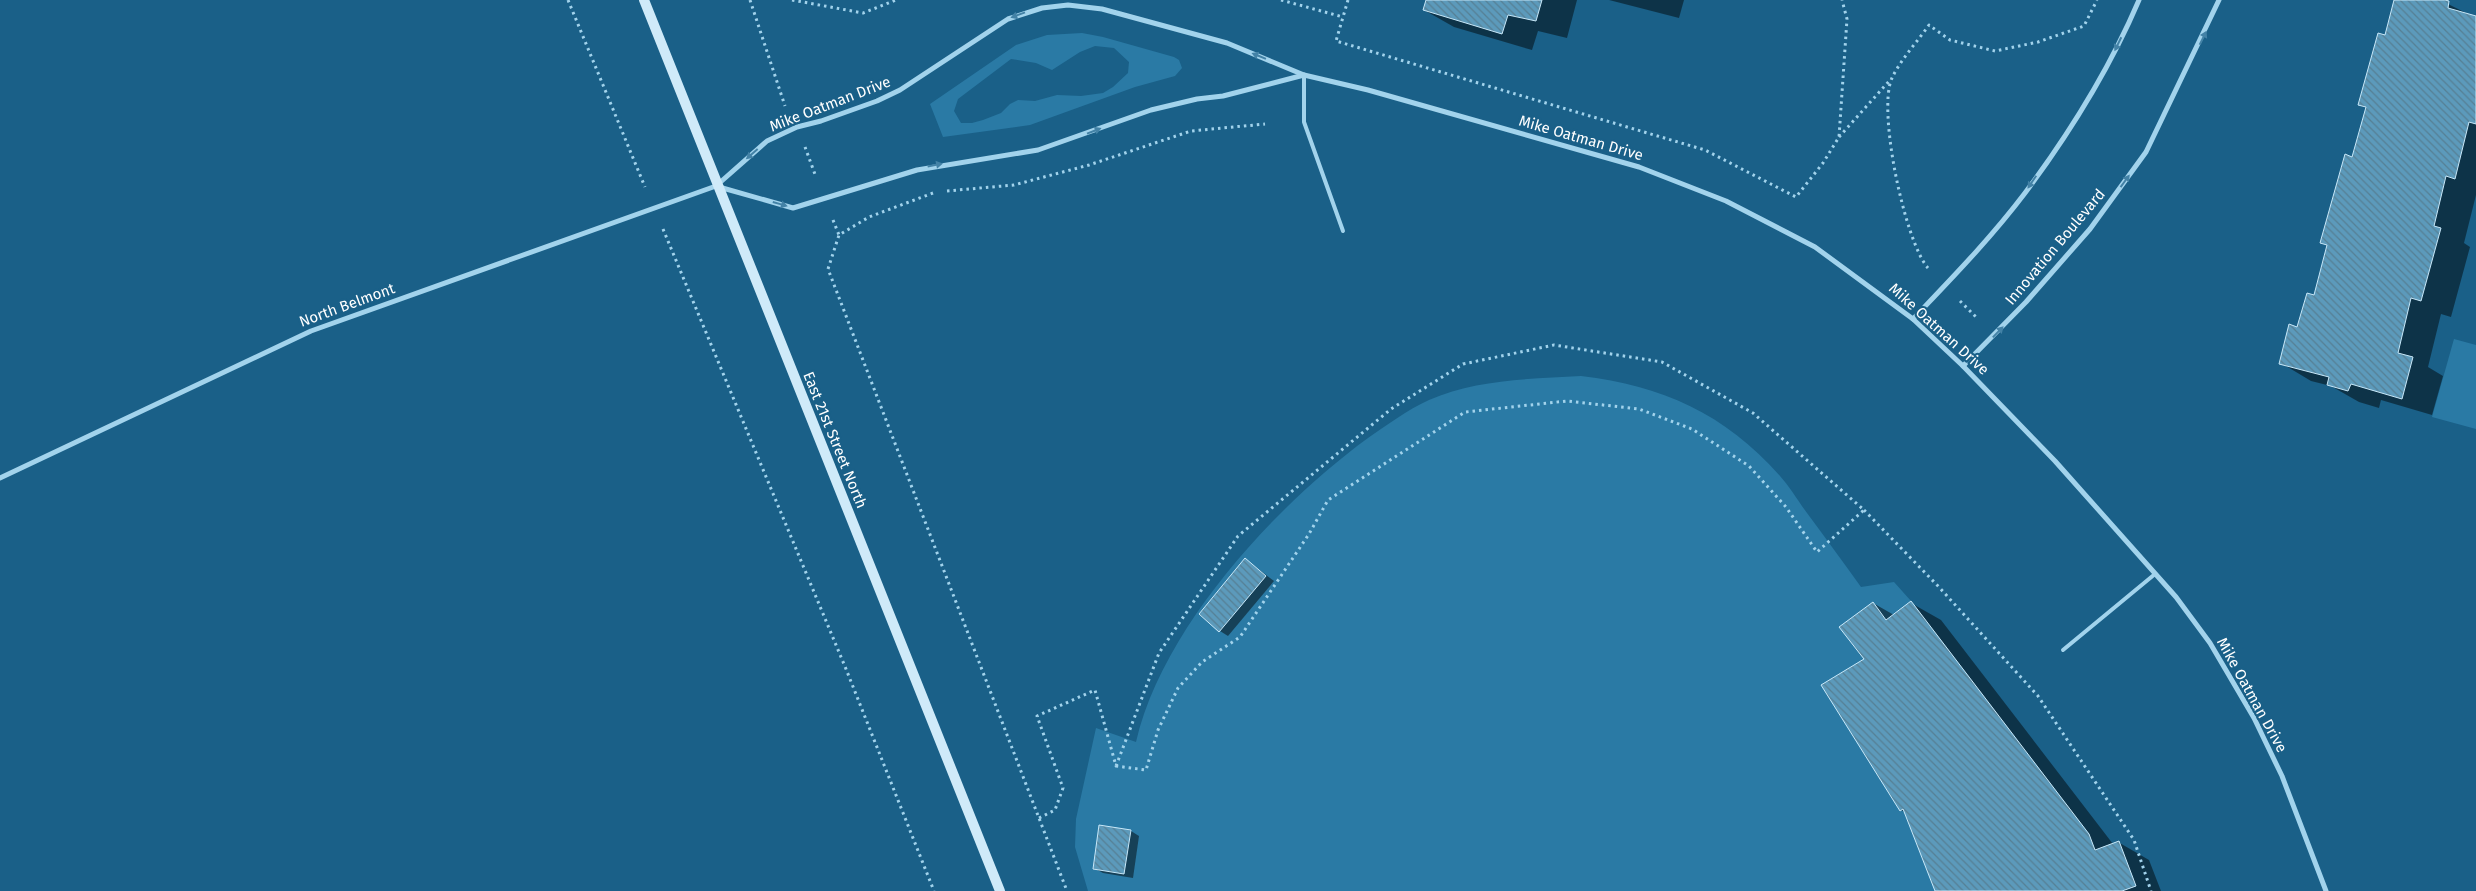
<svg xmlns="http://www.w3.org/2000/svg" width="2476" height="891" font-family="'Fira Sans',sans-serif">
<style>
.green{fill:#2a7aa5;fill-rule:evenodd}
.shadow{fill:#0007}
.building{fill:url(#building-back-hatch);stroke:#c8e8f9}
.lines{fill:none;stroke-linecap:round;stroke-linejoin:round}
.path{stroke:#a2d3ec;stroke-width:3;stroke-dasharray:2.5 4;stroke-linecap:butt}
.lane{stroke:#a2d3ec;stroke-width:4}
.street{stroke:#a2d3ec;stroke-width:5}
.secondary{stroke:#cfeaf9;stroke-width:10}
.oneway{fill:#4382a6}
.labels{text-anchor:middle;stroke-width:4.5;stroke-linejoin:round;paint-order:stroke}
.street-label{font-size:15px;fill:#fff;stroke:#1a6088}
</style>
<defs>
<pattern id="building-back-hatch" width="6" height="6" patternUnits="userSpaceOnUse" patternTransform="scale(1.25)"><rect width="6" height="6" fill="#5c9abb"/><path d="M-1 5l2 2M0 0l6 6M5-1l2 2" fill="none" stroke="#567f94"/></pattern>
</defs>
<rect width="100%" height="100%" fill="#1a6088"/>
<!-- green -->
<g class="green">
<path d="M1082,33L1103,37L1174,57L1179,60L1182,68L1175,76L1135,87L1030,125L943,137L930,104L1016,45L1047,35ZM1095,46L1114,48L1129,62L1128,73L1113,87L1103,93L1081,96L1057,95L1035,101L1018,100L1010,104L1001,113L983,120L972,123H961L954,111L958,99L1011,59L1036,63L1052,70L1080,52Z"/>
<polygon points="2454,339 2476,345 2476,429 2432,417"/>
<path d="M1581,376C1663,386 1724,413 1780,476C1790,487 1798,501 1807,513C1825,537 1843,562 1861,587L1894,582L1911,601L2089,834L2095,850L2119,841L2136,886L2122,891H1088L1075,847L1076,819L1096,728L1136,742C1162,628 1276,505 1368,438C1387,425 1407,410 1429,400C1476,379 1530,379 1581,376Z"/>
</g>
<!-- shadow -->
<g class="shadow">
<polygon points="1427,0 1577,0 1567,38 1538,31 1532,50 1454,27 1424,10"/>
<polygon points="1609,0 1684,0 1679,18"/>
<polygon points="2395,0 2440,0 2476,18 2476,195 2464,243 2470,247 2451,317 2441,314 2428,367 2443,376 2432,415 2381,400 2379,408 2359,402 2331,386 2311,381 2281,363 2314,297 2328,246 2322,243 2352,159 2367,108 2360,104 2386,36"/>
<polygon points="1246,560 1274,581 1228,636 1220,631"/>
<polygon points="1873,603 1894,615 1911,603 1941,620 2113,844 2118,842 2149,860 2161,891 1936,891 1906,813 1901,810 1865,660"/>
<polygon points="1100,826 1131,831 1139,836 1133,878 1103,873 1094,868"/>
</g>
<!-- building -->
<g class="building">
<polygon points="1426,0 1542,0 1536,21 1508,15 1502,34 1423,10"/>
<polygon points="2394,0 2445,0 2449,1 2448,8 2476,16 2476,124 2469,122 2455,179 2446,176 2434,226 2441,228 2421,301 2411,298 2398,353 2413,357 2402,399 2351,384 2348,391 2327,385 2329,377 2279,364 2289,324 2297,327 2307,293 2314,295 2327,245 2320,243 2345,154 2352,157 2366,107 2358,105 2378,33 2385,35"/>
<polygon points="1245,558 1266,576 1219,632 1199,614"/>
<polygon points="1911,601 2089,834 2095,850 2119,841 2136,886 2122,891 1935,891 1903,809 1900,811 1821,685 1864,659 1839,627 1873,602 1886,620"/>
<polygon points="1099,825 1131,830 1124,874 1093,869"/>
</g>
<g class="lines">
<!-- path -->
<g class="path">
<polyline points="568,0 645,187"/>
<polyline points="750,0 785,106"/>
<polyline points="792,0 863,13 896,0"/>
<polyline points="1281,0 1343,17"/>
<polyline points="1348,0 1336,41 1705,150 1796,197 1823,163 1839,137 1847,19 1842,0"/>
<polyline points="1839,137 1891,79"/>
<polyline points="805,147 816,177"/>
<polyline points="947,191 1014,185 1089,165 1191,131 1265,124"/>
<polyline points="933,193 869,217 839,235 828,269 1067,891"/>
<polyline points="833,220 839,235"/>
<polyline points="663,229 846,669 934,891"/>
<path d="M1928,268C1905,242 1877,110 1892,78C1901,59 1918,41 1929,25L1950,40L1995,51L2038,42L2084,26L2097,0"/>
<polyline points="1960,301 1977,318"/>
<polyline points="1864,510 1938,586 2038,696 2134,840 2151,891"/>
<polyline points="1039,818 1055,810 1063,788 1037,716 1095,690 1116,766 1146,770 1158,730 1178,688 1202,662 1240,637 1309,534 1328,500 1465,412 1567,401 1639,409 1692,429 1749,466 1786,507 1817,552 1864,510 1753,413 1662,362 1554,345 1463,364 1391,409 1238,536 1159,653 1116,766"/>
</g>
<!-- lane -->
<g class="lane">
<polyline points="1304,75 1304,122 1343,231"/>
<polyline points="2063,650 2155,574"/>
</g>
<!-- street -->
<g class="street">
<polyline points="719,187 793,208 917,170 1038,150 1151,110 1197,99 1223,96 1304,75"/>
<path d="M1913,319C1951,279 1991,238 2025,193C2069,134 2110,68 2139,0"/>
<polyline points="1963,366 2026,302 2090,229 2146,152 2219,0"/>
<polyline points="0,478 311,331 716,186 767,141 797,127 821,121 877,101 900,90 1008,19 1042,8 1068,5 1102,9 1227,43 1304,75 1368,90 1639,167 1726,201 1815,247 1913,319 1963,366 2055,461 2176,597 2210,643 2254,718 2282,776 2326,891"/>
</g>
<!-- secondary -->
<polyline class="secondary" points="644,0 1000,891"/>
</g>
<!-- one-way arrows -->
<defs><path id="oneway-solid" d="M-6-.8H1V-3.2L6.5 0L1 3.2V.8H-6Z" transform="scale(1.25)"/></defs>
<g class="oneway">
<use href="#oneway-solid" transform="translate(1018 15) rotate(160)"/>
<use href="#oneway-solid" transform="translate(2203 38) rotate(-64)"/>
<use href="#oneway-solid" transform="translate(2118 44) rotate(116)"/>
<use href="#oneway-solid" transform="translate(1259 56) rotate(-158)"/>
<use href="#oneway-solid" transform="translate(1094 131) rotate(-21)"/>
<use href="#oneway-solid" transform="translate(752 154) rotate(139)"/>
<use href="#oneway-solid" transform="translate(935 165) rotate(-11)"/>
<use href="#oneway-solid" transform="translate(2125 181) rotate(-54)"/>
<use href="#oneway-solid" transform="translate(2032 182) rotate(124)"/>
<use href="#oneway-solid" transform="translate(780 204) rotate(16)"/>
<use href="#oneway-solid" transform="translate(1998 332) rotate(-46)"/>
</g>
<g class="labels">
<!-- street labels -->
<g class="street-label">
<text transform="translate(830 104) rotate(-21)" y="5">Mike Oatman Drive</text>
<text transform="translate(1581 138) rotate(16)" y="5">Mike Oatman Drive</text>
<text transform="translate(2055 247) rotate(-50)" y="5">Innovation Boulevard</text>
<text transform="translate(347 305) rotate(-20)" y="5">North Belmont</text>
<text transform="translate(1939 329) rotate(42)" y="5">Mike Oatman Drive</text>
<text transform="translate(835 440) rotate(68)" y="5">East 21st Street North</text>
<text transform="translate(2252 695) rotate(61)" y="5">Mike Oatman Drive</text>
</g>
</g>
</svg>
